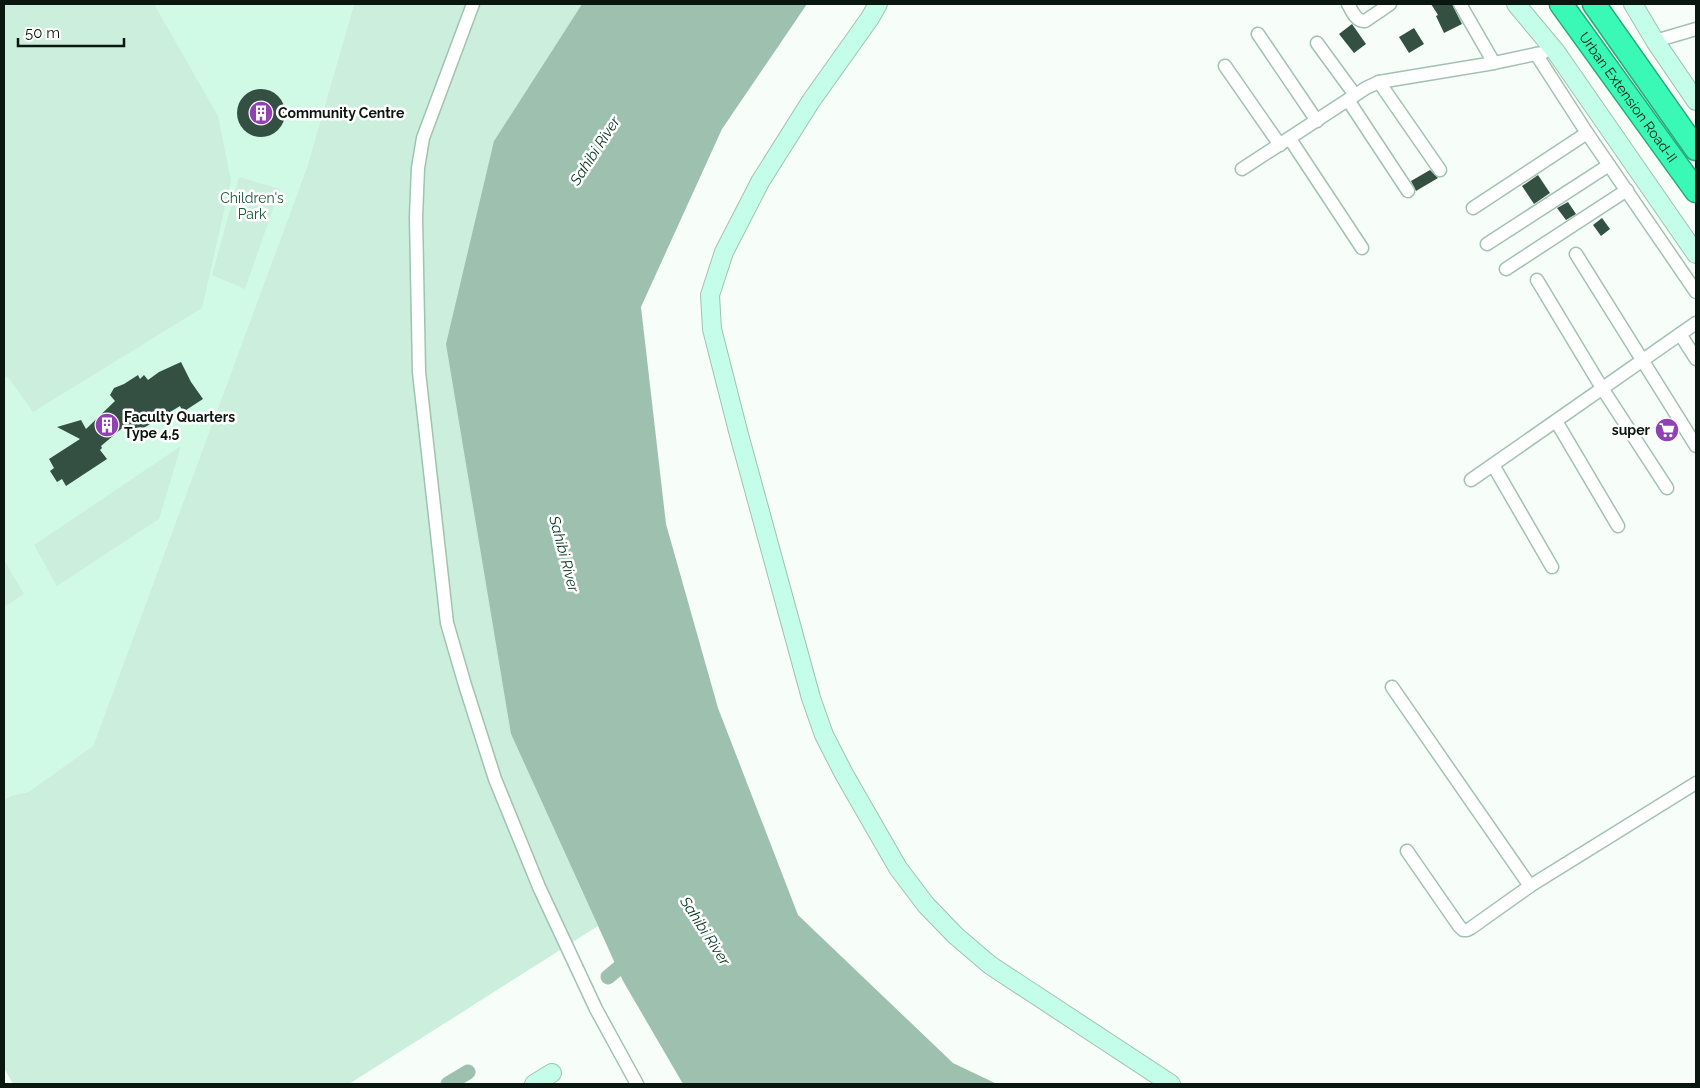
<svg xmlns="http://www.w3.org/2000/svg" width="1700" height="1088" font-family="Raleway,sans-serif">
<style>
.built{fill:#d0fae5}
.green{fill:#ced}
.water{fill:#9ec0af}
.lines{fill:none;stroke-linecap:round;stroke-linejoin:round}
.canal{stroke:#9ec0af;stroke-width:15}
.building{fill:#335042}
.street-casing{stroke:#a1c2b2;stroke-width:15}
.secondary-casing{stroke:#a1c2b2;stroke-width:20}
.highway-casing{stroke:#29aa7c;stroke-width:25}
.street{stroke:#fff;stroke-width:12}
.secondary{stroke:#c4fde9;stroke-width:18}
.highway{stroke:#3af9b6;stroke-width:22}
.labels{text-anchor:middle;stroke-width:5;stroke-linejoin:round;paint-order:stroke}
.street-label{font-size:14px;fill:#0a1610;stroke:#fff}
.poi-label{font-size:14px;font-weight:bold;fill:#0a1610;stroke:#fff;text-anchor:start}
.park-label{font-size:14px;fill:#19563e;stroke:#fff}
.water-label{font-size:15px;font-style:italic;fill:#073725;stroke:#fff}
</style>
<rect width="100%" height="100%" fill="#f7fefa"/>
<!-- built -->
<polygon class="built" points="4,4 354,4 307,167 93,746 28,792 13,795 4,800"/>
<!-- green -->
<g class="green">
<polygon points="4,4 154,4 218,116 231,181 202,308 33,412 8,377 4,376"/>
<polygon points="354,4 582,4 494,141 511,734 598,926 349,1084 13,1084 4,1068 4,800 13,795 28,792 93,746 307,167"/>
<polygon points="239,177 280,189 245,289 212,275"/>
<polygon points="181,446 159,519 57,586 34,545"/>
<polygon points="4,560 24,594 4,607"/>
</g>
<!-- water -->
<polygon class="water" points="582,4 807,4 722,129 641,307 666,524 718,708 798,915 953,1063 997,1084 683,1084 623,981 511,734 446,344 494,141"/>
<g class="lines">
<!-- canal -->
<g class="canal">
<polyline points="608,977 632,957"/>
<polyline points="448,1084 468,1072"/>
</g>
</g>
<!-- building -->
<g class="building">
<polygon points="1431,4 1452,4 1462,24 1444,33 1436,16 1438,15"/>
<polygon points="1352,24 1366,44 1354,53 1339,34"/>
<polygon points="1414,28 1424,44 1409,53 1399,37"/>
<circle cx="261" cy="113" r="24"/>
<polygon points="1430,170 1438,178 1416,191 1411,181"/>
<polygon points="1538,175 1550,193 1534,204 1522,186"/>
<polygon points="1568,202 1576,214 1566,220 1557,208"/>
<polygon points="1602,218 1610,229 1601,236 1593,225"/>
<polygon points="181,362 191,382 203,399 183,412 180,406 132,435 127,424 101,446 102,448 100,450 107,459 66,486 62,479 57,482 50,471 54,468 49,459 80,439 57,427 81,420 86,429 115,401 110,395 114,388 124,384 138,375 140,379 144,375 148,380 159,372"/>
</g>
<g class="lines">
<!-- street casing -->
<g class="street-casing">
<g id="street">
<polyline points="473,4 423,138 418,168 416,217 419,372 447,623 465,685 495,779 539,887 596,1009 637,1084"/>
<path d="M1348,4C1352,11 1356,22 1365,21L1390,4"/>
<polyline points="1460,4 1494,63"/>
<polyline points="1258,34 1317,121"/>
<polyline points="1655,41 1696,29"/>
<polyline points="1317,43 1355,95"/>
<polyline points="1543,53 1536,54 1587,133 1696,292"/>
<polyline points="1225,66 1280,145"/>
<polyline points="1379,82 1440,170"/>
<polyline points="1348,100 1408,191"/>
<polyline points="1290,139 1362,248"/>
<polyline points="1242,169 1366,88 1379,82 1494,63 1536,54"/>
<polyline points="1473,208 1587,133"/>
<polyline points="1487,244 1609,165"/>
<polyline points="1576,254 1696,446"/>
<polyline points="1506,269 1627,190"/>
<polyline points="1537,280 1602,388 1667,488"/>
<polyline points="1680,334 1696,359"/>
<polyline points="1556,421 1618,526"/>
<polyline points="1493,465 1552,567"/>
<polyline points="1471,480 1696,323"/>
<polyline points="1392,687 1530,886 1696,783"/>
<polyline points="1407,851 1459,926 1463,930 1467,930 1471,928 1530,886"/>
</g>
</g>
<!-- secondary casing -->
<g class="secondary-casing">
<g id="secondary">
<polyline points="878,4 870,18 811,101 760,182 724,252 710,295 712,329 738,431 811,698 824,735 844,774 898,868 926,905 956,936 990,965 1171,1084"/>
<polyline points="1516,4 1556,52 1696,254"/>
<polyline points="1633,4 1655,41 1696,101"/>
<polyline points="534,1084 552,1073"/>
</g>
</g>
<!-- highway casing -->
<g class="highway-casing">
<g id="highway">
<path id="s1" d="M1561,4L1696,191"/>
<polyline points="1594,4 1696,149"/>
</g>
</g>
<!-- street -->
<use href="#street" class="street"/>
<!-- secondary -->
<use href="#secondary" class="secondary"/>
<!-- highway -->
<use href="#highway" class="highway"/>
</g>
<!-- icons -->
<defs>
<g id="building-disc" transform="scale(1.25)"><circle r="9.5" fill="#9042b3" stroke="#fff"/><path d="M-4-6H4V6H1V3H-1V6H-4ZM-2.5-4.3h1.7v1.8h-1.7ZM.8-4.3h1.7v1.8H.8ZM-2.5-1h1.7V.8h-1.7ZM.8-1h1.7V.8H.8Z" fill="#fff"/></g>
<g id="supermarket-disc" transform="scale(1.25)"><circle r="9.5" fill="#9042b3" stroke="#fff"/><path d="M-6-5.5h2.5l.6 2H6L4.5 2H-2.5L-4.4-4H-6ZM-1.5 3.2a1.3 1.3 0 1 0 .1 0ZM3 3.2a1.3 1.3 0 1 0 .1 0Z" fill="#fff"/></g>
</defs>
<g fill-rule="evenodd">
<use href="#building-disc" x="261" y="113"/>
<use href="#building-disc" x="107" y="425"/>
<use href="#supermarket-disc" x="1667" y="430"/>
</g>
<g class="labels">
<!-- street labels -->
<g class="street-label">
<text dy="5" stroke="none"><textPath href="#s1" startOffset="115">Urban Extension Road-II</textPath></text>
</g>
<!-- poi labels -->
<g class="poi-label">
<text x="278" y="118">Community Centre</text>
<text x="124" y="422">Faculty Quarters<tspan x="124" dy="16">Type 4,5</tspan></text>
<text x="1650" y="435" text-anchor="end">super</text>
</g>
<!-- park labels -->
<g class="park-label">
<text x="252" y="203">Children's<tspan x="252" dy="16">Park</tspan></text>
</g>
<!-- water labels -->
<g class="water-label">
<text transform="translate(595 151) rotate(-57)" y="5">Sahibi River</text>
<text transform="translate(564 554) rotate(75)" y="5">Sahibi River</text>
<text transform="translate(705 931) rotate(57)" y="5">Sahibi River</text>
</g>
</g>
<!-- border -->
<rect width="1700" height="1088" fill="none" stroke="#0a1610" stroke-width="10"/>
<!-- scale -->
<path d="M18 38v8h106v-8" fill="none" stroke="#0a1610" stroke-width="2.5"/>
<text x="25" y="38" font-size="15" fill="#0a1610" stroke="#ffffff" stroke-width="4" paint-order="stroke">50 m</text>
</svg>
